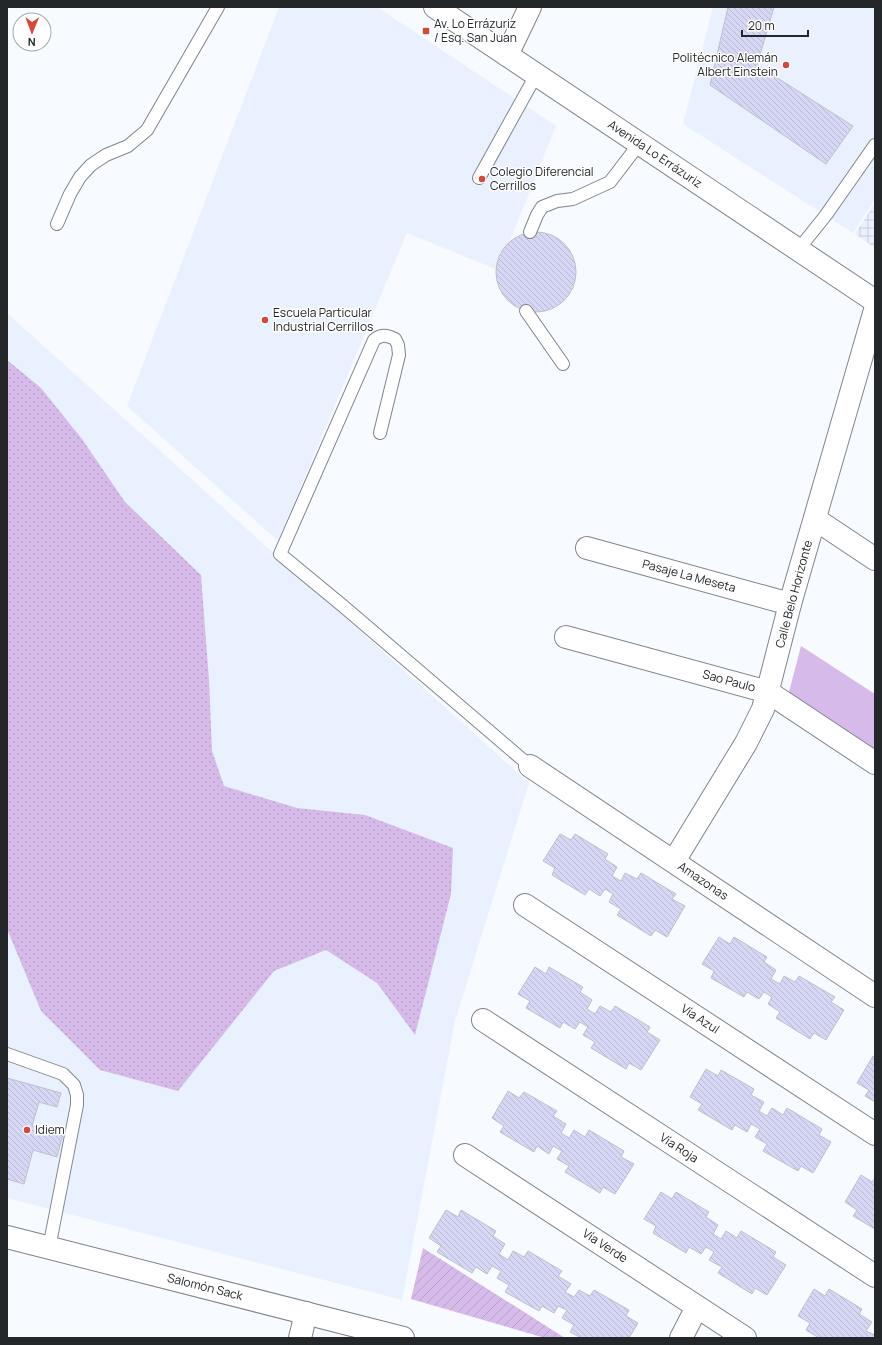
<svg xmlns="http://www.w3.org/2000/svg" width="882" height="1345" font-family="Manrope,sans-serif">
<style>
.built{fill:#e9f1ff}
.industrial{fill:url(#industrial-grid)}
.grass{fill:url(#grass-dots)}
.park{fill:#d6bbea}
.garden{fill:url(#garden-furrows)}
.building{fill:url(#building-back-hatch);stroke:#bfbfca}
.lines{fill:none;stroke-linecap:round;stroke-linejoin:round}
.lane-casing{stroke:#7f858e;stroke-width:14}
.street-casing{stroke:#7f858e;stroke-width:24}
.secondary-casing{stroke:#7f858e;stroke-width:24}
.lane{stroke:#fff;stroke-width:12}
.street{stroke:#fff;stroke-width:22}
.secondary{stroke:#fff;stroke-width:22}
.poi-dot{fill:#d6483c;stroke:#fff;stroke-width:1.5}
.labels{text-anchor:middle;stroke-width:3;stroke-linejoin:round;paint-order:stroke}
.poi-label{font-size:12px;fill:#24272a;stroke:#fff;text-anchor:start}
.street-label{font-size:12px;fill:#24272a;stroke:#fff}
</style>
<defs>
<pattern id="industrial-grid" width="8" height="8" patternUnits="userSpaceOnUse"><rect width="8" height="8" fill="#e9f1ff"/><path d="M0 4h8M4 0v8" fill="none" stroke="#c8cfdb"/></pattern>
<pattern id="grass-dots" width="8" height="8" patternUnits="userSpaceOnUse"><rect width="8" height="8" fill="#d6bbea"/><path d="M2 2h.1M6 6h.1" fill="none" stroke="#b8a1c9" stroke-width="1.8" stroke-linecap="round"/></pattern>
<pattern id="garden-furrows" width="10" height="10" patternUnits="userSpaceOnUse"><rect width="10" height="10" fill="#d6bbea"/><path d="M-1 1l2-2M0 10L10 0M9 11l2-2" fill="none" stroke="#b8a1c9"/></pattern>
<pattern id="building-back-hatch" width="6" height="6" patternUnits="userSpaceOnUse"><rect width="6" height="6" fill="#d6d7f5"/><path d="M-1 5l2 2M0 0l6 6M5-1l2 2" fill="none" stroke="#b8b9d2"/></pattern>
</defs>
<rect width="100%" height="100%" fill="#f7fafe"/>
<!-- built -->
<g class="built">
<polygon points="279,7 377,7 556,126 498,270 407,233 278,541 127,406"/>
<polygon points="713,7 875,7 875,199 853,233 683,124"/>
<polygon points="7,313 529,783 455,1021 402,1300 7,1198"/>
</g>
<!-- industrial -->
<polygon class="industrial" points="875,203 875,248 855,234"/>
<!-- grass -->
<polygon class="grass" points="7,360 41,388 82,439 125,502 201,575 209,680 212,751 224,786 297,808 365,815 453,848 451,894 415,1035 377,983 326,950 274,971 178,1091 100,1070 41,1011 7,929"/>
<!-- park -->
<polygon class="park" points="801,646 875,694 875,753 795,702 789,692"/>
<!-- garden -->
<polygon class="garden" points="423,1248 565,1338 545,1338 411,1299"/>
<!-- building -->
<g class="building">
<polygon points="728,7 774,7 757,65 853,126 826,164 710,85"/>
<circle cx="536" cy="272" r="40"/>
<polygon points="560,834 571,840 575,834 608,854 605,859 617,867 612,876 621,881 625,873 637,879 641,873 676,894 672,899 685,906 667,937 655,930 651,936 617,915 621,909 609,902 613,894 605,889 600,896 589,889 585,895 552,875 555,868 543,861"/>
<polygon points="719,937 730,944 734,937 767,957 764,962 776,970 771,979 780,984 784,976 795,982 799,976 835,997 831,1002 844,1010 826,1040 814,1033 810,1039 776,1018 780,1012 768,1004 772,997 764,992 759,999 747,992 744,997 711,978 714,971 702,964"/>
<polygon points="535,967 546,974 549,967 583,987 580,992 592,1000 587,1009 595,1014 600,1006 611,1012 615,1006 650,1027 647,1032 660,1040 641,1070 629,1063 626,1069 591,1048 595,1042 583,1035 588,1027 580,1022 575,1029 563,1022 560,1028 526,1008 530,1001 518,994"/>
<polygon points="873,1056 875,1057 875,1102 865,1096 869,1090 857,1083"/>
<polygon points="706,1069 718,1076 721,1070 754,1089 751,1095 764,1102 759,1111 767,1116 772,1108 783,1115 787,1108 822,1129 819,1135 831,1142 813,1173 801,1166 798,1171 763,1151 767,1144 755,1137 760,1129 751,1124 747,1132 735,1125 732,1130 698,1110 702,1104 690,1097"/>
<polygon points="7,1078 61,1093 57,1107 39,1102 32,1126 63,1134 57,1157 33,1150 24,1184 7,1179"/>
<polygon points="508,1091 519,1098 524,1092 557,1111 553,1116 566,1124 561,1133 569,1138 574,1130 585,1137 589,1130 624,1151 621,1157 634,1164 615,1194 603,1187 600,1193 565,1172 569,1166 557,1159 562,1151 553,1146 549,1154 537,1146 534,1152 500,1132 504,1126 492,1118"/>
<polygon points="861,1175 872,1182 875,1178 875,1229 853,1216 857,1210 845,1202"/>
<polygon points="661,1192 672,1199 676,1192 709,1212 706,1217 718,1225 713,1234 721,1239 726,1231 737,1238 741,1231 776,1252 773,1257 786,1265 767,1295 755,1288 752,1294 718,1273 722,1267 709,1260 714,1252 706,1247 701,1254 689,1247 686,1253 653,1233 656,1226 644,1219"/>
<polygon points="446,1210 458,1217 461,1210 496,1231 493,1236 505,1244 499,1254 508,1260 513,1251 524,1257 528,1251 562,1271 558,1276 571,1284 565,1292 574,1297 579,1290 590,1296 594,1290 629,1310 626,1316 638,1323 629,1338 581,1338 570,1332 574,1325 562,1318 567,1310 558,1306 554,1313 542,1306 539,1311 505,1292 509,1285 497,1278 501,1271 492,1266 487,1274 476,1267 472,1273 437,1252 441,1246 429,1238"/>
<polygon points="814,1289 825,1296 829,1289 862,1309 859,1314 872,1322 866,1331 875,1335 875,1338 819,1338 806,1330 810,1323 798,1316"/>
</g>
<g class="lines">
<!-- lane casing -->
<g class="lane-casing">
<g id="lane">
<polyline points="479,178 536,75"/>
<polyline points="57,224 70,194 80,177 91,165 106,155 128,146 147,130 218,7"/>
<polyline points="530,232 537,215 542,207 557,201 573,199 610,182 639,144"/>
<polyline points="798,250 826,215 875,145"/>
<polyline points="526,311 563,364"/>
<path d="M380,433L399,355L398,345L395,339C387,335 381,334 374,340L280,554L343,606L530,766"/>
<polyline points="7,1054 63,1074 74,1085 77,1095 77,1105 49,1248"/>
</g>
</g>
<!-- street casing -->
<g class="street-casing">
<g id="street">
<polyline points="507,55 530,7"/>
<polyline points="815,519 875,559"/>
<polyline points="587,548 790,604"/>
<polyline points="566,637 768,692 875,763"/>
<polyline points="530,766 875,996"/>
<polyline points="674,861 746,743 763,709 790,604 875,310"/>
<polyline points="525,905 875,1134"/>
<polyline points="483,1020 875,1276"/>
<polyline points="465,1155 745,1338"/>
<polyline points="300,1338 306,1313"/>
<polyline points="681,1338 697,1307"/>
</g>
</g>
<!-- secondary casing -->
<g class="secondary-casing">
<g id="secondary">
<polyline points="435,7 875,301"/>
<polyline points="7,1237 403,1338"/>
</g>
</g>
<!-- lane -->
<use href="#lane" class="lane"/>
<!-- street -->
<use href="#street" class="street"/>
<!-- secondary -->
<use href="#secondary" class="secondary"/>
</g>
<!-- markers -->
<g class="poi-dot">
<rect x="422" y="27" width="8" height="8" rx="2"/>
<circle cx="786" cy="65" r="4"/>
<circle cx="482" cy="179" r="4"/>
<circle cx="265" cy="320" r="4"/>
<circle cx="27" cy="1130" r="4"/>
</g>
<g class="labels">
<!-- poi labels -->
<g class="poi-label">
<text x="434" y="28">Av. Lo Errázuriz<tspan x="434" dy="14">/ Esq. San Juan</tspan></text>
<text x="778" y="62" text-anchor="end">Politécnico Alemán<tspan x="778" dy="14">Albert Einstein</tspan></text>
<text x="490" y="176">Colegio Diferencial<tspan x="490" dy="14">Cerrillos</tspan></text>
<text x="273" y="317">Escuela Particular<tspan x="273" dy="14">Industrial Cerrillos</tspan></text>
<text x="35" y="1134">Idiem</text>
</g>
<!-- street labels -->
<g class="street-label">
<text transform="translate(655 154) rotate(34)" y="4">Avenida Lo Errázuriz</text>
<text transform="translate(689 576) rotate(15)" y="4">Pasaje La Meseta</text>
<text transform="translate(794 594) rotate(-75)" y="4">Calle Belo Horizonte</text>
<text transform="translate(729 681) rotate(15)" y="4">Sao Paulo</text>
<text transform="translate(703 881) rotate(34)" y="4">Amazonas</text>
<text transform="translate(700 1019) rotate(33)" y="4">Vía Azul</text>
<text transform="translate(679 1148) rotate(33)" y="4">Vía Roja</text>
<text transform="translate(605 1246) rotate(33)" y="4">Vía Verde</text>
<text transform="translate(205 1287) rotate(14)" y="4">Salomón Sack</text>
</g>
</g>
<!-- border -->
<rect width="882" height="1345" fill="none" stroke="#24272a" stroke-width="16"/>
<!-- north arrow -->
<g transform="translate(32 32) rotate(181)"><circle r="19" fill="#ffffff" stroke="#a7a9aa"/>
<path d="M0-3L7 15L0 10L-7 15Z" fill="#d6483c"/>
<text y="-6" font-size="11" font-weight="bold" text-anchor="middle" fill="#24272a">N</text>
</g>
<!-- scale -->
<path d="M742 30v6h66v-6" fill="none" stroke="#24272a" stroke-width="2"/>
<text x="748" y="30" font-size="12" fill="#24272a" stroke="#ffffff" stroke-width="3" paint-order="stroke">20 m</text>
</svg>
